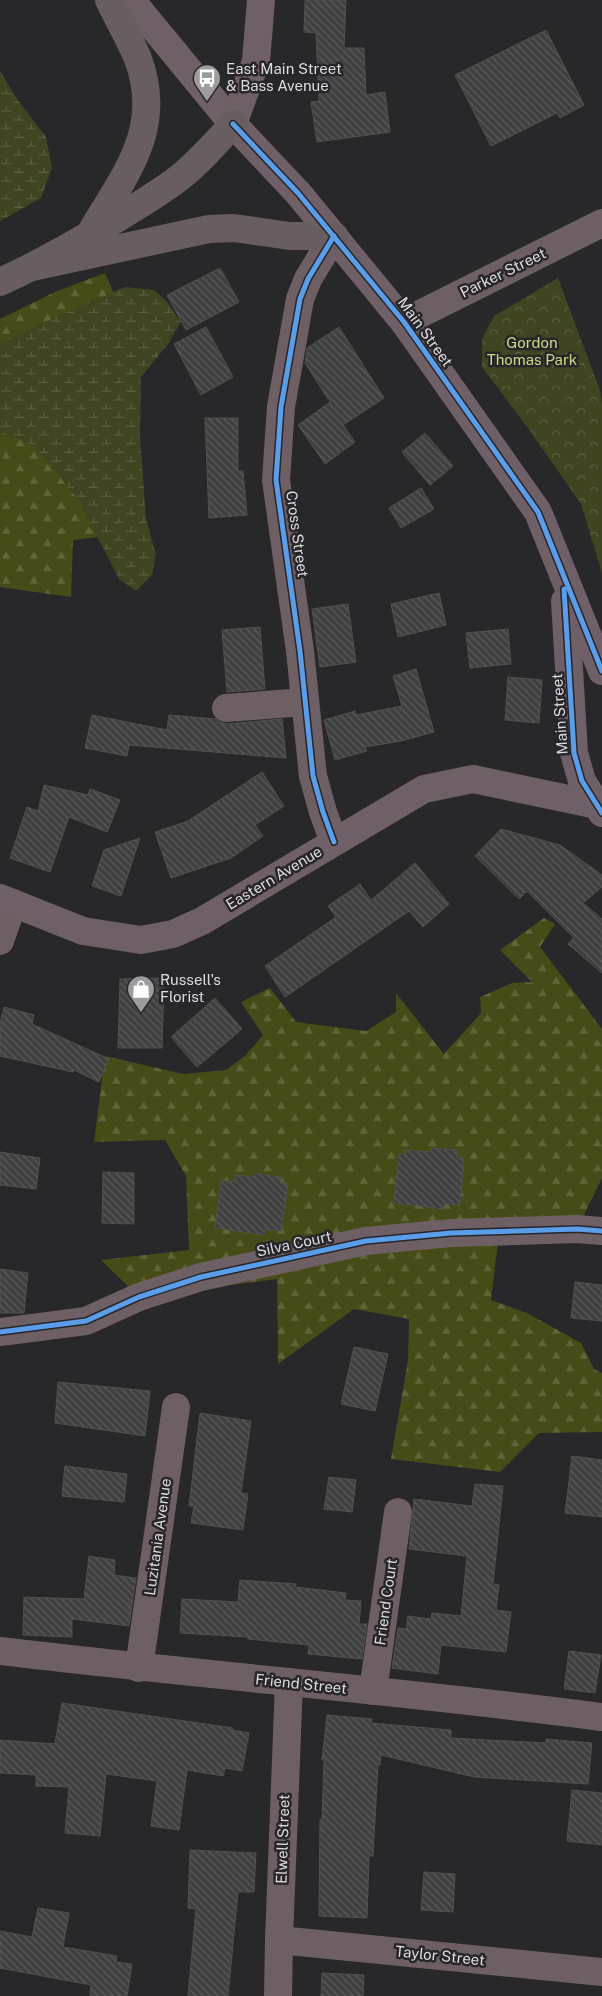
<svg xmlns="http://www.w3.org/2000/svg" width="602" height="1996" font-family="'Public Sans',sans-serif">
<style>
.forest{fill:url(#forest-firs)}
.wetland{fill:url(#wetland-marsh)}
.park{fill:url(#park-crowns)}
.building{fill:url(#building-back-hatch);stroke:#504f52}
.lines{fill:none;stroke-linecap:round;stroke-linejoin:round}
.minor{stroke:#6e5f64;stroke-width:28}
.major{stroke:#6f5f66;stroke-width:28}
.highway{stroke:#685d61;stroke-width:28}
.cycleway-casing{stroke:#28262b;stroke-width:8}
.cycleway{stroke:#5a9eea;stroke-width:5}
.labels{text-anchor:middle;stroke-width:5;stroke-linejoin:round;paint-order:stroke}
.poi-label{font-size:15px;fill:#dcdbde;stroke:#28262b;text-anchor:start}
.street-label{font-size:15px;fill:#dcdbde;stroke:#28262b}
.park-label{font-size:15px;fill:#ccd880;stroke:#28262b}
</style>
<defs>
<pattern id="forest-firs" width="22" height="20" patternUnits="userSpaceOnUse" patternTransform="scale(1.25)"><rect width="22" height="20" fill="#464b17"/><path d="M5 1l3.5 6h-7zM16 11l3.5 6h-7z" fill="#606438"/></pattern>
<pattern id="wetland-marsh" width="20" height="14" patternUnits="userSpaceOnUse" patternTransform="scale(1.25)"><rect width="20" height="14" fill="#404420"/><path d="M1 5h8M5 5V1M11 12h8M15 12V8" fill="none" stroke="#5b5e40"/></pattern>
<pattern id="park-crowns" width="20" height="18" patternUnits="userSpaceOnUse" patternTransform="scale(1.25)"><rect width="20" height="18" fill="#404420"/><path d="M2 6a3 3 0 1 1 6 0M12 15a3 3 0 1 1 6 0" fill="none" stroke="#5b5e40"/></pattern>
<pattern id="building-back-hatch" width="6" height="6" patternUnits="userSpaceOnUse" patternTransform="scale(1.25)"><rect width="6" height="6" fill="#404041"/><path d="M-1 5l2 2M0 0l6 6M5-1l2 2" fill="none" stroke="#5b5b5c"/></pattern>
</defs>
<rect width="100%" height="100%" fill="#28272a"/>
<!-- forest -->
<g class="forest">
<polygon points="105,273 115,296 98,537 73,540 71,597 0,587 0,319 57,291"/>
<polygon points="544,918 555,924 540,947 602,1029 602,1178 577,1229 498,1242 491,1300 527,1313 581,1343 594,1369 602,1373 602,1432 539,1433 500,1472 391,1459 408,1360 409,1319 354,1309 278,1364 277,1279 139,1297 101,1260 189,1250 186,1176 165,1140 94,1142 105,1056 183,1074 226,1070 245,1056 263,1035 241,1002 270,988 296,1022 366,1031 396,1012 396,993 444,1054 481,1013 480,997 512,983 532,982 500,950"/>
</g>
<!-- wetland -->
<g class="wetland">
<polygon points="0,71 17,99 46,137 52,168 41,198 0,221"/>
<polygon points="125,287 154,290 168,303 181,322 168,344 141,377 140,437 146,519 156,554 152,575 136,591 119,579 79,501 37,448 5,433 0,434 0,342"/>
</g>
<!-- park -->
<polygon class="park" points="558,278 600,390 602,403 602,573 581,504 530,431 482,367 482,339 494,316"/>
<!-- building -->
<g class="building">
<polygon points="305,0 346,0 344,48 364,48 366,95 385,92 390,132 317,142 311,102 319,101 316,33 304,32"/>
<polygon points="546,30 584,105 560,118 557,113 491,146 455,75"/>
<polygon points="220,268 239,302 186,330 167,295"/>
<polygon points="206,327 233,377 201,395 174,344"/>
<polygon points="339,327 384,398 343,425 355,442 325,464 298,425 330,402 305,363 307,348"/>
<polygon points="205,418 238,418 238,471 243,471 247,515 209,518"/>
<polygon points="425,433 453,466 430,485 402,452"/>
<polygon points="421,488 434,509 401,528 389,508"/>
<polygon points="439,593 446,625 398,637 391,604"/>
<polygon points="348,604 356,662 320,667 312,609"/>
<polygon points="260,627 265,689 227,692 222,630"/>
<polygon points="508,629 511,664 470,668 466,633"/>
<polygon points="416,669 434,732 401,741 365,747 367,751 335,760 324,720 355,711 356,715 402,706 393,676"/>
<polygon points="508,677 542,680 539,723 505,720"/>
<polygon points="92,715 167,730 169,715 216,719 220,722 227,724 282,719 286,758 129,745 127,756 85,748"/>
<polygon points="262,772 284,806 255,825 263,836 231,858 171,878 155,832 188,821"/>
<polygon points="44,785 88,795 90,789 120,800 107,832 69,817 50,872 10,858 27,807 38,811"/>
<polygon points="501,829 560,845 602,875 602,887 583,903 602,919 602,973 568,944 574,938 527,891 519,899 475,856"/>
<polygon points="140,838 121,896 92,886 104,850"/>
<polygon points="415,863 449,904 423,927 409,911 285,997 265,966 336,917 328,906 360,884 371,900"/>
<polygon points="164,978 162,1048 118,1048 120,979"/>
<polygon points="215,998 242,1029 197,1067 171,1037"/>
<polygon points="4,1007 34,1015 32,1024 109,1059 99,1082 74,1070 73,1072 0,1056 0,1024"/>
<polygon points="432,1148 457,1150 457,1157 464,1158 460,1205 444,1204 444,1209 394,1203 399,1154 406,1154 406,1150 431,1152"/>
<polygon points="0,1152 40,1158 36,1189 0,1185"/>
<polygon points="103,1172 134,1173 134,1224 102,1223"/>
<polygon points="254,1173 281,1177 280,1183 288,1184 281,1231 265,1229 264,1235 215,1228 221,1180 235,1182 235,1175 254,1177"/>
<polygon points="0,1269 28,1273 24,1313 0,1313"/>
<polygon points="575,1282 602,1285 602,1321 571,1318"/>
<polygon points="354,1347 388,1354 375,1411 341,1404"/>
<polygon points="58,1382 150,1391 145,1436 55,1423"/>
<polygon points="200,1413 251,1421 241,1493 248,1494 243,1530 191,1523 194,1506 189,1506"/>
<polygon points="572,1456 602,1460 602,1517 565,1513"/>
<polygon points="65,1466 127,1474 124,1502 62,1496"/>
<polygon points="329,1477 356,1480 352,1512 324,1509"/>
<polygon points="475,1484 503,1486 493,1584 499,1585 496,1610 511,1612 506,1652 441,1645 438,1674 392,1668 398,1628 406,1629 408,1616 431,1619 432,1613 461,1616 467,1556 409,1549 414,1499 472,1506"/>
<polygon points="89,1556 115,1560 114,1575 136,1578 129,1626 72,1619 72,1637 23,1635 24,1597 84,1599"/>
<polygon points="240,1580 296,1584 295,1587 346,1593 345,1600 361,1601 359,1624 367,1624 362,1659 308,1654 309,1645 248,1639 248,1637 180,1633 182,1599 238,1602"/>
<polygon points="569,1651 601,1655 595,1693 564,1689"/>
<polygon points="62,1703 233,1728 232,1730 249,1733 242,1771 225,1768 223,1776 187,1770 179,1830 151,1826 157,1781 106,1774 100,1836 65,1833 69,1787 36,1786 36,1775 0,1773 0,1740 55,1744"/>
<polygon points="327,1715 372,1719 371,1723 451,1730 451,1738 546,1743 546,1739 592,1743 588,1784 474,1777 381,1755 380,1765 378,1765 373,1856 369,1856 367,1918 319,1916 320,1820 322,1820 324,1760 322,1760"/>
<polygon points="572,1790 602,1793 602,1845 567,1841"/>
<polygon points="190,1850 256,1853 254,1892 238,1892 228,1996 188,1996 196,1909 188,1908"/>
<polygon points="424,1872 455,1874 453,1912 421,1910"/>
<polygon points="38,1908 69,1913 63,1947 117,1956 116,1962 132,1964 127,1996 90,1996 91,1985 0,1968 0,1931 32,1937"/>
<polygon points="322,1973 364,1975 363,1996 321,1996"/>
</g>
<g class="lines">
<!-- minor -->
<g class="minor">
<polyline points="404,322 602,223"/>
<polyline points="226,708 305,702"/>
<polyline points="334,842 323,812 313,776 300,651 276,480 281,407 300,299 308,279 334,236"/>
<polyline points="0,941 13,903"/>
<polyline points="0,1332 86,1321 139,1297 201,1277 366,1241 451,1233 577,1229 602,1231"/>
<path d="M0,1651C200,1675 402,1691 602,1717"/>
<polyline points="139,1668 176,1407"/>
<polyline points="373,1691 398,1512"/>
<polyline points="279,1940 602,1972"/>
<polyline points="278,1996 279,1940 289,1682"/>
</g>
<!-- major -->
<g class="major">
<polyline points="131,0 233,124 298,193 404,322 538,512 602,671"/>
<polyline points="233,124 256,61 261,0"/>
<polyline points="565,601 574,753 582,781 602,813"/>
<polyline points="0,898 83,931 141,940 173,934 202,921 424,789 473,779 602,806"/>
</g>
<!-- highway -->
<g class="highway">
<path d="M91,232C125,174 164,129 138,59C130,39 118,19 109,0"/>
<polyline points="32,267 209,229 234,228 290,236 334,236"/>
<path d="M0,282C42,263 82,240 121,216C141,204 161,192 179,178C199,162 216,143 233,124"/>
</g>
<!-- cycleway casing -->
<g class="cycleway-casing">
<g id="cycleway">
<polyline points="233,124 298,193 404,322 538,512 602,671"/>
<polyline points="564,589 574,753 582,781 602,813"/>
<polyline points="334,842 323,812 313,776 300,651 276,480 281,407 300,299 308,279 334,236"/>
<polyline points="0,1332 86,1321 139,1297 201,1277 366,1241 451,1233 577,1229 602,1231"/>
</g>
</g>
<!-- cycleway -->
<use href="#cycleway" class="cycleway"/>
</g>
<!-- icons -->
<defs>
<g id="bus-pin" transform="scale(1.4375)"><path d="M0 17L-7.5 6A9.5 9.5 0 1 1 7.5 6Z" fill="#9d9c9f" stroke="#28262b"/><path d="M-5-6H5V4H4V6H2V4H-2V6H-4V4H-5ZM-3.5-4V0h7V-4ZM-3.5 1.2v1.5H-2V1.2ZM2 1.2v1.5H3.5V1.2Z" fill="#fff"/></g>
<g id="shop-pin" transform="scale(1.4375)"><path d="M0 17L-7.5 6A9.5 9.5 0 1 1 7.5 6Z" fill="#9d9c9f" stroke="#28262b"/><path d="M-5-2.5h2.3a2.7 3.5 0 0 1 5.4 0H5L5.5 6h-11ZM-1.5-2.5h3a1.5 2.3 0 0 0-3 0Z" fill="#fff"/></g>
</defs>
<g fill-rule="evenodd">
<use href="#bus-pin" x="207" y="78"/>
<use href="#shop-pin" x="141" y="989"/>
</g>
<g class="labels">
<!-- poi labels -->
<g class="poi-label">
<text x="226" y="74">East Main Street<tspan x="226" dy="17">&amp; Bass Avenue</tspan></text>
<text x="160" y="985">Russell's<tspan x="160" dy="17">Florist</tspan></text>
</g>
<!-- street labels -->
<g class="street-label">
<text transform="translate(503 273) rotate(-26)" y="5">Parker Street</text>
<text transform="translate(425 332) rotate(54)" y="5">Main Street</text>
<text transform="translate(297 534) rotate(82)" y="5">Cross Street</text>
<text transform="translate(560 714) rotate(-94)" y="5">Main Street</text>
<text transform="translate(274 878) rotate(-31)" y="5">Eastern Avenue</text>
<text transform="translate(294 1244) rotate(-12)" y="5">Silva Court</text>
<text transform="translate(158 1537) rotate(-82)" y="5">Luzitania Avenue</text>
<text transform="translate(386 1602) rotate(-82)" y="5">Friend Court</text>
<text transform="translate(301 1684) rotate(6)" y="5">Friend Street</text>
<text transform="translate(283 1839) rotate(-88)" y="5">Elwell Street</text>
<text transform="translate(440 1956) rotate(6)" y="5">Taylor Street</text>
</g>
<!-- park labels -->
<g class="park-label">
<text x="532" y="348">Gordon<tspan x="532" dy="17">Thomas Park</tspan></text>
</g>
</g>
</svg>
